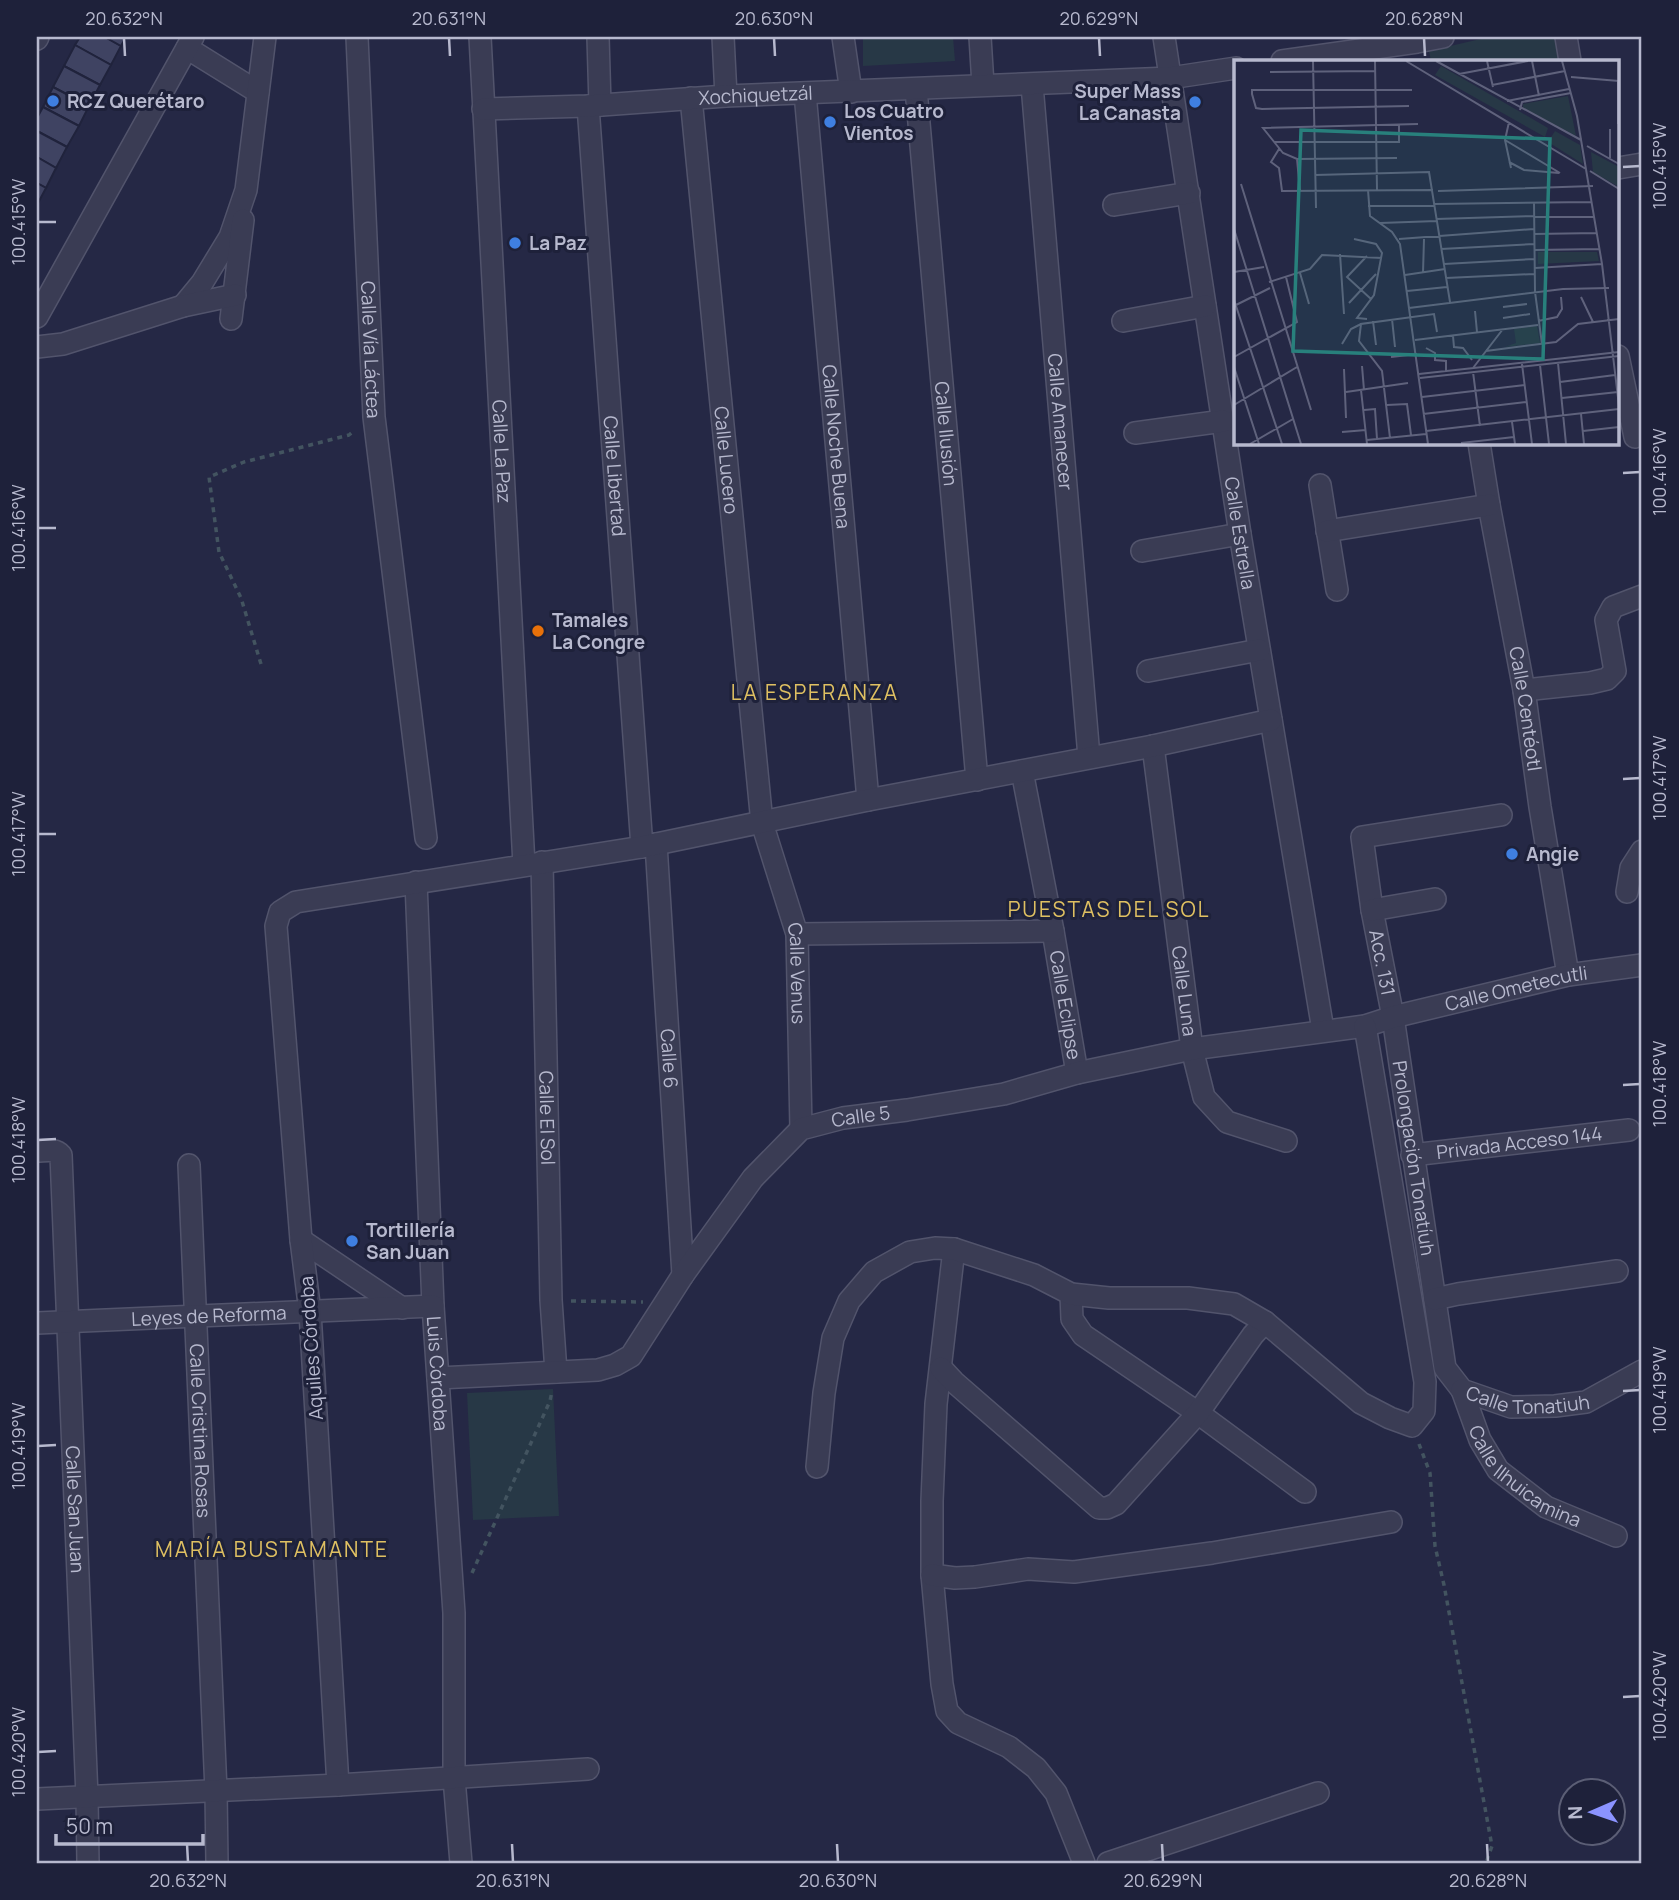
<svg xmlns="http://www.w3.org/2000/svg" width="1679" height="1900" font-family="Manrope,sans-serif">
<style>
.green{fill:#273846}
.building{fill:#3f4362;stroke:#20233c;stroke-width:2}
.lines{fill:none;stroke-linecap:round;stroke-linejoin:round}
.minor-casing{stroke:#52546c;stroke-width:24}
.path{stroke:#435460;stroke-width:3.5;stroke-dasharray:5 5;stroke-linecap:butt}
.minor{stroke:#3a3c54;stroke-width:21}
.ticks{fill:none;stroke:#b7b9ce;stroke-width:2.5}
.shop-dot{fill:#3f7fe0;stroke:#1e213a;stroke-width:2.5}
.food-dot{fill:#e8710a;stroke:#1e213a;stroke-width:2.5}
.labels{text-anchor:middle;stroke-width:6;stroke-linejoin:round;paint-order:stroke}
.poi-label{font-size:19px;font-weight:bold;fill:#b7b9ce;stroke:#1e213a;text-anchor:start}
.street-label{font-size:19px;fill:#b7b9ce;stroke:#1e213a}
.neighbourhood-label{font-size:21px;letter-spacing:2px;fill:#dfc062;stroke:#1e213a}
.inset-road{fill:none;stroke:#5f627c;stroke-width:2}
.view{fill:#28807c;fill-opacity:0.15;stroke:#28807c;stroke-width:3.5}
.inset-edge{fill:none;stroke:#b7b9ce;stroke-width:3.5}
.neatline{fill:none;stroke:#b7b9ce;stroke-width:2.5}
.ticks-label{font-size:18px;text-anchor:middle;fill:#b7b9ce}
</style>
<rect width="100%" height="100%" fill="#252845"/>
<!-- green -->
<g class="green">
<polygon points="863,37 953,37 955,61 863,66"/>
<polygon points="1489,37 1555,37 1559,61 1431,61 1429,51"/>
<polygon points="553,1389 559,1516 473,1520 467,1393"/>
</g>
<!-- building -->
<g class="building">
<polygon points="80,37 105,37 121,46 111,65 75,45"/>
<polygon points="105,37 126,37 121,46"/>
<polygon points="75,45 111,65 100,85 64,66"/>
<polygon points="64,66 100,85 89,106 53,87"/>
<polygon points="53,87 89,106 79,126 43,107"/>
<polygon points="43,107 79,126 67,147 37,131 37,118"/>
<polygon points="37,131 67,147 56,168 37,157"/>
<polygon points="37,157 56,168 46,188 37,183"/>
<polygon points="37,183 46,188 37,205"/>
</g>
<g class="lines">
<!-- minor casing -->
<g class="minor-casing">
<g id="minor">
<path id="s1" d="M357,37L374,417L426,838"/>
<path id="s2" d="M480,37L524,865"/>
<polyline points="598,37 600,105"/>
<polyline points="723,37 726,96"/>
<polyline points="843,37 851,92"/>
<polyline points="980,37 983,85"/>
<path id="s3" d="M1164,37L1240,534L1323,1030"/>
<polyline points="1566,37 1570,61"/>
<polyline points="37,39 38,37"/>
<polyline points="187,48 258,92"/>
<polyline points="1282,61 1417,42 1443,37"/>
<path id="s4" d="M1032,85L1089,757"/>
<path id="s5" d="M916,89L977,780"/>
<path id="s6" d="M805,93L868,800"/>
<path id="s7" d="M691,98L762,823L797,934L801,1129"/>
<path id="s8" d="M588,106L642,847"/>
<path id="s9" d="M483,109L588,106L726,96L1170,78L1236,68"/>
<polyline points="1618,168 1642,164"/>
<polyline points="1114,205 1189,193"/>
<polyline points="183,306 202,283 230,237 246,190 265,37"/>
<polyline points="37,317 193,37"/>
<polyline points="231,319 243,220"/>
<polyline points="1123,321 1205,306"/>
<polyline points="37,347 63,344 183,306 235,295"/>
<polyline points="1618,356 1635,437"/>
<polyline points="1135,433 1223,421"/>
<path id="s10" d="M1479,443L1489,505L1524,690L1540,807L1568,975"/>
<polyline points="1320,485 1337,590"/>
<polyline points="1327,531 1489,505"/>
<polyline points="1142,551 1240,534"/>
<polyline points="1148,671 1259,650"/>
<polyline points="1524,690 1590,683 1607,679 1615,671 1606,620 1613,607 1642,596"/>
<path id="s11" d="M1153,746L1192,1049L1204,1097L1227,1122L1286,1141"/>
<path id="s12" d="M1022,771L1053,931L1077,1073"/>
<path id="s13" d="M1501,815L1362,837L1372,910L1393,1017L1445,1368L1462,1390L1511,1407L1555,1406L1586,1402L1642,1371"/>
<path id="s14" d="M656,844L683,1275"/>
<path id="s15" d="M542,862L551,1300L556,1372"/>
<path id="s16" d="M416,882L433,1306L454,1613V1778L461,1863"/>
<polyline points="1627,892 1631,868 1642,851"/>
<polyline points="1372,910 1435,899"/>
<polyline points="797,934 1053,931"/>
<path id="s17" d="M37,1151C45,1151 55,1148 61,1155L87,1797L88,1863"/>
<path id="s18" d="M1412,1155L1629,1130"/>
<path id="s19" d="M189,1165L216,1791L217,1863"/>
<polyline points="301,1240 402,1308"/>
<polyline points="954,1249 936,1404 932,1501 932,1575 942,1684 947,1711 958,1723 1009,1747 1036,1768 1056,1793 1084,1863"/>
<polyline points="1071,1294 1072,1319 1083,1335 1198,1413 1305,1492"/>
<polyline points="1435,1299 1458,1294 1617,1271"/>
<path id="s20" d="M37,1323L433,1306"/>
<polyline points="941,1368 954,1382 1099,1508 1107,1508 1116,1504 1198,1413 1253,1335 1265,1322"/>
<path id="s21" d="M438,1378L598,1370L615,1365L631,1356L683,1275L753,1178L801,1129L843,1118L907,1110L1004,1094L1077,1073L1192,1049L1365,1026L1393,1017L1568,975L1642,965"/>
<path id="s22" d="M1462,1390L1480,1440L1498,1470L1546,1507L1616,1536"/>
<polyline points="817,1467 824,1393 833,1338 849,1301 874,1272 910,1252 935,1248 954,1249 1034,1275 1071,1294 1109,1298 1188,1298 1234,1304 1265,1322 1361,1403 1390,1418 1412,1426 1424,1411 1425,1382 1365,1026"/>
<polyline points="932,1575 955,1578 975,1577 1028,1569 1074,1572 1212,1553 1391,1522"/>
<polyline points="338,1785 310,1312 301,1240 276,926 280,912 296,902 642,847 868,800 1153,746 1271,720"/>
<polyline points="37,1799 338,1785 588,1769"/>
<polyline points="1108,1863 1318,1793"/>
</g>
</g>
<!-- path -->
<g class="path">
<polyline points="261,664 241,598 219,552 209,477 244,462 349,435 355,430"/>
<polyline points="571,1301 643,1302"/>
<polyline points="1419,1444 1430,1473 1435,1546 1444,1585 1492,1846 1486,1863"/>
<polyline points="472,1573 550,1401 552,1391"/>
</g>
<!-- minor -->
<use href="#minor" class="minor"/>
</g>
<!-- ticks -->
<path class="ticks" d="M124,38L125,56M449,38L450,56M774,38L775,56M1099,38L1100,56M1424,38L1425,56M1623,167L1640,166M38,222H56M1623,473L1640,472M38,528H56M1623,779L1640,778M38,834H56M1623,1085L1640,1084M38,1140L56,1139M1623,1391L1640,1390M38,1446L56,1445M1623,1697L1640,1696M38,1752L56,1751M187,1844L188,1862M512,1844L513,1862M837,1844L838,1862M1162,1844L1163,1862M1487,1844L1488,1862"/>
<!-- markers -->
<g class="shop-dot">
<circle cx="53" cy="101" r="7"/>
<circle cx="1195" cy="102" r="7"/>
<circle cx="830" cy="122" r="7"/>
<circle cx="515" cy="243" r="7"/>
<circle cx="1512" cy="854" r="7"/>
<circle cx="352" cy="1241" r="7"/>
</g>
<circle class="food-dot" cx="538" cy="631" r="7"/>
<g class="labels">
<!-- poi labels -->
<g class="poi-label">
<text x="1181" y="98" text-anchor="end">Super Mass<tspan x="1181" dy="22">La Canasta</tspan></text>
<text x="67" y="108">RCZ Querétaro</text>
<text x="844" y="118">Los Cuatro<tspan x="844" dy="22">Vientos</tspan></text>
<text x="529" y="250">La Paz</text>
<text x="552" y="627">Tamales<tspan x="552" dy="22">La Congre</tspan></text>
<text x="1526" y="861">Angie</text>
<text x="366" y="1237">Tortillería<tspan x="366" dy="22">San Juan</tspan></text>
</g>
<!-- street labels -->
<g class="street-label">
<text dy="7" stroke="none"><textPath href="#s9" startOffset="273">Xochiquetzál</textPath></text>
<text dy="7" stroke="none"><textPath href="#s1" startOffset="313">Calle Vía Láctea</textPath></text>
<text dy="7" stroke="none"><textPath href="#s4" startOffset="338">Calle Amanecer</textPath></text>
<text dy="7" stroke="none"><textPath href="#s5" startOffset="346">Calle Ilusión</textPath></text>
<text dy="7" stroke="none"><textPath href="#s6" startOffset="355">Calle Noche Buena</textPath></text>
<text dy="7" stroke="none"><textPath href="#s2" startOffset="415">Calle La Paz</textPath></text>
<text dy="7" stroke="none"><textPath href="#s7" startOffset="364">Calle Lucero</textPath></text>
<text dy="7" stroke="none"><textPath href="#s8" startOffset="371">Calle Libertad</textPath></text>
<text dy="7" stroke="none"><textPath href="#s3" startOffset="502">Calle Estrella</textPath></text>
<text dy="7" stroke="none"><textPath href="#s10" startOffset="270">Calle Centéotl</textPath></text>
<text dy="7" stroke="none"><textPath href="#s13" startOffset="268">Acc. 131</textPath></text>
<text dy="7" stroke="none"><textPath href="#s7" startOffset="884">Calle Venus</textPath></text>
<text dy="7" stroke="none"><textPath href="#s21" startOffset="1211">Calle Ometecutli</textPath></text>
<text dy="7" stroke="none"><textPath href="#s11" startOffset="247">Calle Luna</textPath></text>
<text dy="7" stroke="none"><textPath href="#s12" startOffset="238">Calle Eclipse</textPath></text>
<text dy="7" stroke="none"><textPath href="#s14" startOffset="215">Calle 6</textPath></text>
<text dy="7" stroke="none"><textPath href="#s15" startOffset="256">Calle El Sol</textPath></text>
<text dy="7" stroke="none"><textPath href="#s21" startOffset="542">Calle 5</textPath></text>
<text dy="7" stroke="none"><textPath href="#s18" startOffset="108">Privada Acceso 144</textPath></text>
<text dy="7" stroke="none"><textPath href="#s13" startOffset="466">Prolongación Tonatíuh</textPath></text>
<text dy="7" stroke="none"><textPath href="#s20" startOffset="172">Leyes de Reforma</textPath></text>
<text transform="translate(311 1348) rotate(-94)" y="7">Aquiles Córdoba</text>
<text dy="7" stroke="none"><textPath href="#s16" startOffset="492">Luis Córdoba</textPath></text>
<text dy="7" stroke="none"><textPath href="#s13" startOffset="774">Calle Tonatiuh</textPath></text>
<text dy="7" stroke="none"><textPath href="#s19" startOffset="266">Calle Cristina Rosas</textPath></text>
<text dy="7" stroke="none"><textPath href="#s22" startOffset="112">Calle Ilhuicamina</textPath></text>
<text dy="7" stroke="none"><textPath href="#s17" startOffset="380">Calle San Juan</textPath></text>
</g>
<!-- neighbourhood labels -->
<g class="neighbourhood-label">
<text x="815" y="700">LA ESPERANZA</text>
<text x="1109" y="917">PUESTAS DEL SOL</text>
<text x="272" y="1557">MARÍA BUSTAMANTE</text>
</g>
</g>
<!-- overview -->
<g transform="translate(1234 60)">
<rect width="385" height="385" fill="#252845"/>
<path d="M207,6L314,68L311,77L201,15ZM321,71L346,85L349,104L314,82ZM357,92L385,107V127L359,112ZM304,192H363L365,201L304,204ZM303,266L306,283L271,287L282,283L280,269Z" fill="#273846"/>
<path d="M334,36L342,76L289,48V44Z" fill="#273846"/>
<path class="inset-road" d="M79,1L82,148M141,1L143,130M172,1L352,109M202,1L347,80M253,1L259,27M298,1L305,36M328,1L343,56L368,204L385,346M36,12L142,11M225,14L294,1M337,17L385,21M384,21V64M258,25L331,11M273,41L335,29M175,46L28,49L22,48L18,34V30H178M286,50L288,42L337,33M275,62L271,80L277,108M376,69V98M271,80L326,113M39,82H165V64M353,86L385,104M45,89L37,102L45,108L48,131L199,130M163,98L63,99L49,93L29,68L184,64M63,99L66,131M275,102L290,110L325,113M356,111L385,129M81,115L195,112L216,242M7,124L77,350M134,130L136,156L158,172L166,184L194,384M204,131L359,126M300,142L301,232L308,284M200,144L357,142M134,146H201M300,157H360M202,159L300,156M146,163L203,161M0,169L67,384M300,174L363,173M120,179L142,184L148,193L140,235L123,258L133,259M165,179L300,169M207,189L300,184M300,190L366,189M106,194L110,254M133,196L113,217L137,239M210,204L300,199M301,208L368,204M0,212L30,207M66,213L75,244M189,213L190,179M171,215L211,209M212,218L300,214M35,222L76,209L88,195L148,198M173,231L213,227M347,237L359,262M0,240L48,384M115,243L142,214M0,246L36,228M269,247L293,244M175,248L329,229L375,228M241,251L243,272M269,258L296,254M158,259L161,287M139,261L142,285M304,261L323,257L328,249L327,237M219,276L220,287L229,288L238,300M181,280L304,265M108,284L117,269L127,264M192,288L201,293V300L212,301V312M252,291L322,282L344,264L385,259M0,297L63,262L52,217M157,297L183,294M324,303L332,384M288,304L298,384M306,305L315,384M128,306L130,330M0,307L25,384M239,308L269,269M110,309L112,358M239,312L246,366M185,314L385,292M186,318L385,296M326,322L381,315M127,330L133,384M112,332L174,323M188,337L291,325M328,338L384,332M0,345L63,307M153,345L173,344L177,375M130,350L141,349L143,379M189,354L293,342M347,354L350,384M278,362L281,384M192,371L385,349M349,371L385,367M108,372L132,370M156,378L148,311L125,281L127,264L200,254L203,272M133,380L192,374M227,383L280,377M16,384L59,359"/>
<path class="view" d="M67,70L316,79L309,299L59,291Z"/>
<rect width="385" height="385" class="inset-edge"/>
</g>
<!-- border -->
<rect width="1679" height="1900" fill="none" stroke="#1e213a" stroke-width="77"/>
<!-- north arrow -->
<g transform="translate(1592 1812) rotate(268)"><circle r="33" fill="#1e213a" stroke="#5b5e75" stroke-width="2"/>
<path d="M0-5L12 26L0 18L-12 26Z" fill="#8b93ff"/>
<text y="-10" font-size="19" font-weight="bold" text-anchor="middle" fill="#b7b9ce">N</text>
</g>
<!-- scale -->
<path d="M56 1834v10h147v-10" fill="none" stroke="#b7b9ce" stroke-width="3.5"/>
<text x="66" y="1834" font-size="21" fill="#b7b9ce" stroke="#1e213a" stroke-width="5" paint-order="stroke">50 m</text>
<rect x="38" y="38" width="1602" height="1824" class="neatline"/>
<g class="ticks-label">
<text x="124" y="25">20.632°N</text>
<text x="449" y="25">20.631°N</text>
<text x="774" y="25">20.630°N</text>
<text x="1099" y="25">20.629°N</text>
<text x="1424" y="25">20.628°N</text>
<text transform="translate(1660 166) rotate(-90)" y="6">100.415°W</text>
<text transform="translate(19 222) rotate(-90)" y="6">100.415°W</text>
<text transform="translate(1660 472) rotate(-90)" y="6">100.416°W</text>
<text transform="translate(19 528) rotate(-90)" y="6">100.416°W</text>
<text transform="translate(1660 778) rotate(-90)" y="6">100.417°W</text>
<text transform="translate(19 834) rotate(-90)" y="6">100.417°W</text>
<text transform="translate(1660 1084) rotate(-90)" y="6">100.418°W</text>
<text transform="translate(19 1140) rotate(-90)" y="6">100.418°W</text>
<text transform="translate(1660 1390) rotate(-90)" y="6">100.419°W</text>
<text transform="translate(19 1446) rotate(-90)" y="6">100.419°W</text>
<text transform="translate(1660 1696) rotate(-90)" y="6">100.420°W</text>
<text transform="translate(19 1752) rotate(-90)" y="6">100.420°W</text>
<text x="188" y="1887">20.632°N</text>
<text x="513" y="1887">20.631°N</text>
<text x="838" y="1887">20.630°N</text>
<text x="1163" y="1887">20.629°N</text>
<text x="1488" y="1887">20.628°N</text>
</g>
</svg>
